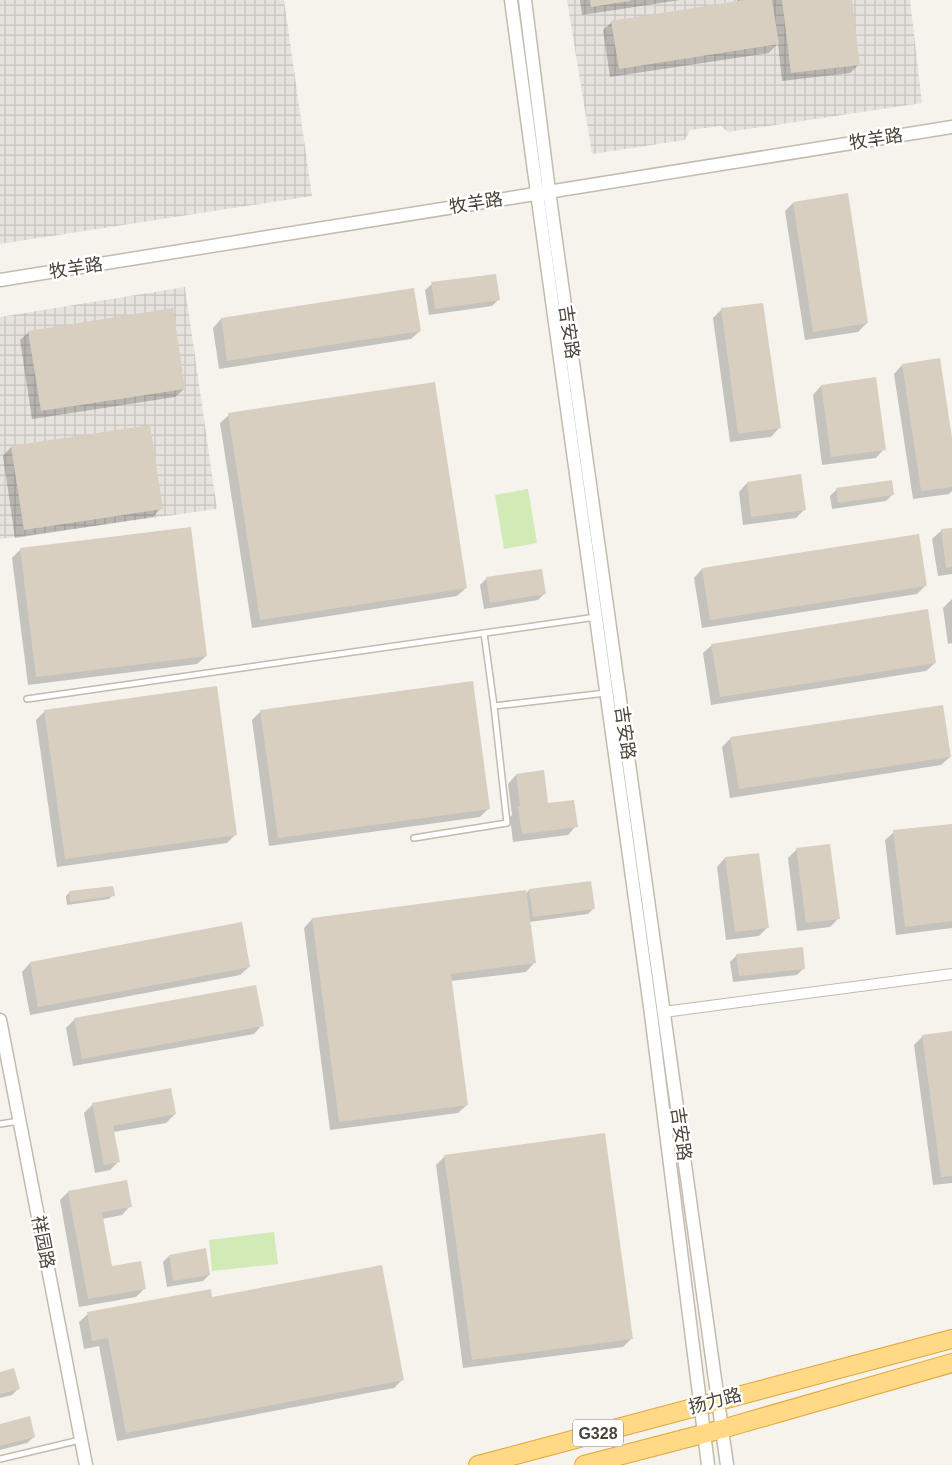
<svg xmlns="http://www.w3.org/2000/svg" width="952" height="1465" font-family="Arial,'Noto Sans SC',sans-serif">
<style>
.industrial{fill:url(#industrial-grid)}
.green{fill:#d2eab5}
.shadow{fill:#0003}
.building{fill:#d8cfc1}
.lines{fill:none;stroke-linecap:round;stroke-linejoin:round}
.service-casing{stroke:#c2bbae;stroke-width:8}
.minor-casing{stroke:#c2bbae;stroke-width:12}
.tertiary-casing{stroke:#c2bbae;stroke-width:15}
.trunk-casing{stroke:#e0a43c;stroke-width:20}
.service{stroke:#fff;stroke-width:5}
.minor{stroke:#fff;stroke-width:10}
.tertiary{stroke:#fff;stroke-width:12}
.trunk{stroke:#ffd985;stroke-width:18}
.labels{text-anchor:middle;stroke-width:5;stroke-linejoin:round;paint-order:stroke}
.shield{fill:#fff;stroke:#817c74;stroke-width:1}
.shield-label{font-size:16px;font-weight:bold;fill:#4b4439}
.street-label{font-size:18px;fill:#4b4439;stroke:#fff}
</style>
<defs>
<pattern id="industrial-grid" width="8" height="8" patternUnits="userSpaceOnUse" patternTransform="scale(1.25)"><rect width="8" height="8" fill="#e6e2dd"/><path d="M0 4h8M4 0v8" fill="none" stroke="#c7c3be"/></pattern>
</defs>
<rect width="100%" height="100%" fill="#f6f3ec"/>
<!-- industrial -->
<g class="industrial">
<polygon points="0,0 284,0 312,196 0,244"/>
<polygon points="567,0 910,0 922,103 728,132 721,126 690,130 685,140 592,154"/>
<polygon points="185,287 217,509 0,539 0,317"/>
</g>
<!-- green -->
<g class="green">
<polygon points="528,489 537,543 504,549 495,495"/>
<polygon points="274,1232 278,1264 212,1271 209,1240"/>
</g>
<!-- shadow -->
<g class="shadow">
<polygon points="580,0 680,0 582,15"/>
<polygon points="737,0 851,0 859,64 850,73 782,81 778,43 769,53 610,77 603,30 612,22 737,2"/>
<polygon points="793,203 867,323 858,332 805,340 785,211"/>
<polygon points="432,284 498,300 492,306 429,315 425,290"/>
<polygon points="722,309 779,428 771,437 730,442 713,318"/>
<polygon points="221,319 420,331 411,339 219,369 213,328"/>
<polygon points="29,332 184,389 175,397 32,419 20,340"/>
<polygon points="902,365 952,446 952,491 949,494 913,499 894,374"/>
<polygon points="821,386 884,449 876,458 822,465 813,395"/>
<polygon points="229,415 466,588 457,596 252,628 220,423"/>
<polygon points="11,447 161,508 153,517 15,538 3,456"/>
<polygon points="747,483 805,509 796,518 743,525 739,492"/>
<polygon points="836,490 893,494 886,501 832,509 830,496"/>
<polygon points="952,529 952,574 938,576 932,539 941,531"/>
<polygon points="21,549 206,656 197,664 28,685 12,558"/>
<polygon points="702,569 926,585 917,594 702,628 694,578"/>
<polygon points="487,578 544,594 538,600 484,609 480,585"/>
<polygon points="952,599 952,643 948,644 943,608"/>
<polygon points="712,645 935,663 926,671 711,705 703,653"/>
<polygon points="45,711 236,834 227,843 57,867 36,720"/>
<polygon points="261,711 489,808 480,817 269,846 252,720"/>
<polygon points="731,738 950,757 941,765 730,798 722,747"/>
<polygon points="516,775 547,804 576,826 568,835 513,842 510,817 512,815 508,784"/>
<polygon points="952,825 952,928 896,935 885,840 894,832"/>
<polygon points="797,849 839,918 830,927 797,931 788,858"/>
<polygon points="725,858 768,927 759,936 726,940 717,867"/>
<polygon points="529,890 594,908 588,914 529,922 534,963 526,972 451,981 467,1105 458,1113 330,1130 304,928 312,919 525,894"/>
<polygon points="70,892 113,895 109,899 67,905 66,896"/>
<polygon points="737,955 804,968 797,975 733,982 730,962"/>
<polygon points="30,963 249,967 240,975 30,1015 22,972"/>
<polygon points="75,1019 262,1025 254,1034 73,1066 66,1028"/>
<polygon points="952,1032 952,1183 933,1185 914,1045 922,1037"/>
<polygon points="93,1104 175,1114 166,1123 113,1132 119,1161 110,1170 95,1173 84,1113"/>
<polygon points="445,1156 632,1338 623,1347 463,1368 436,1165"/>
<polygon points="68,1192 130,1206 122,1215 102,1219 111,1268 145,1288 136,1297 79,1307 60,1200"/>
<polygon points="169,1256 209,1275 203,1281 167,1287 163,1262"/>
<polygon points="211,1298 403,1379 394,1388 117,1441 99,1346 84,1349 79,1322 88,1314"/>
<polygon points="0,1373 18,1389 12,1395 0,1398"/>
<polygon points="0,1425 34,1437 27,1443 0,1450"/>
</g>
<!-- building -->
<g class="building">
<polygon points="590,0 630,0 630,1 591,7"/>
<polygon points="744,0 772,0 779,44 619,69 611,21"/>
<polygon points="782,0 852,0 860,65 791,73"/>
<polygon points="848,193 868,323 813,332 793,202"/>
<polygon points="496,274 500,300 435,309 431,282"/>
<polygon points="414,288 421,331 227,361 221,318"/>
<polygon points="763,303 781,428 738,434 721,308"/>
<polygon points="173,308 185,389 41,411 28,331"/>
<polygon points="940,358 952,438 952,487 921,491 902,364"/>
<polygon points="876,377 886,450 831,457 821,385"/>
<polygon points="435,382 467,588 260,620 228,413"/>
<polygon points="150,425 163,509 24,530 11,446"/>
<polygon points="801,474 806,510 751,517 747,482"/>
<polygon points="892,480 894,495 838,503 836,488"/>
<polygon points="191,527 207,656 36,677 20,548"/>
<polygon points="952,528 952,567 946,568 941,529"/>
<polygon points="919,534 927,586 710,620 702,568"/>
<polygon points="542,569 546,594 490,603 486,577"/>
<polygon points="928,609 936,663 720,697 711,644"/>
<polygon points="473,681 490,809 278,838 260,710"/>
<polygon points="217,686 237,835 65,859 44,710"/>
<polygon points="943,705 951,757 739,789 730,737"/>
<polygon points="544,770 548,803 574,800 578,827 522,834 518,807 520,806 516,774"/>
<polygon points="952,824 952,921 905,927 893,830"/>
<polygon points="830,844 840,919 806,923 796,848"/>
<polygon points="759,853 769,928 735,932 725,857"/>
<polygon points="591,881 595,909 533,917 529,889"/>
<polygon points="113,886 115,896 70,902 69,891"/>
<polygon points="526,890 536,963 451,974 468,1105 339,1122 312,918"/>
<polygon points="242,922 250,967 38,1007 30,962"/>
<polygon points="803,947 805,969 739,976 736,954"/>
<polygon points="256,985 264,1026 82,1059 74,1018"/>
<polygon points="952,1031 952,1176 941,1177 922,1035"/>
<polygon points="171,1088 176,1114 113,1126 120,1162 104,1165 92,1103"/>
<polygon points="605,1133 633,1339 472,1360 444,1155"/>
<polygon points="127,1180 132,1207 102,1212 112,1266 141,1261 146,1289 88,1299 68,1191"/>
<polygon points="206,1248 210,1275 173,1281 169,1255"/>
<polygon points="382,1265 404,1380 126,1433 108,1338 92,1341 87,1312 211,1289 212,1297"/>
<polygon points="14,1368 20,1389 0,1394 0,1372"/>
<polygon points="30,1416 35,1437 0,1446 0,1424"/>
</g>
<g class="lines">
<!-- service casing -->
<g class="service-casing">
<g id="service">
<polyline points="27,699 596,617"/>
<polyline points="494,706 606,693"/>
<polyline points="414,838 507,823 494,706 484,633"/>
<polyline points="0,1124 19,1121"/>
<polyline points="0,1459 80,1440"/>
</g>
</g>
<!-- minor casing -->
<g class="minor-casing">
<polyline id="minor" points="664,1012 952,974"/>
</g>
<!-- tertiary casing -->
<g class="tertiary-casing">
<g id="tertiary">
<polyline points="511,0 537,193 651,1014 708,1465"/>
<polyline points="525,0 549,191 727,1465"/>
<polyline points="0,280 952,127"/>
<polyline points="0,1020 86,1465"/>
</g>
</g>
<!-- trunk casing -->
<g class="trunk-casing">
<g id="trunk">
<polyline points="478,1465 952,1339"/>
<polyline points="584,1465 722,1429 952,1363"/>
</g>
</g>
<!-- service -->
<use href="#service" class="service"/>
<!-- minor -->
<use href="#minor" class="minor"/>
<!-- tertiary -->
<use href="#tertiary" class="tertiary"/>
<!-- trunk -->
<use href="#trunk" class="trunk"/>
</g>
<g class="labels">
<!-- shield labels -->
<rect class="shield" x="573" y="1419.5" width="50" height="27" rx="4"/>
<g class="shield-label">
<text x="598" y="1439">G328</text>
</g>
<!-- street labels -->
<g class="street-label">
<text transform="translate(876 139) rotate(-9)" y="6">牧羊路</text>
<text transform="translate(476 203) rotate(-9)" y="6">牧羊路</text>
<text transform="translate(76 268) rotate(-9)" y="6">牧羊路</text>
<text transform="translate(569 332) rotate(82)" y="6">吉安路</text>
<text transform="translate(625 733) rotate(82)" y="6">吉安路</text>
<text transform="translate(681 1134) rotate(82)" y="6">吉安路</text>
<text transform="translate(43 1242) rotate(79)" y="6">祥园路</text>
<text transform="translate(715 1401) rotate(-15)" y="6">扬力路</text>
</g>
</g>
</svg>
